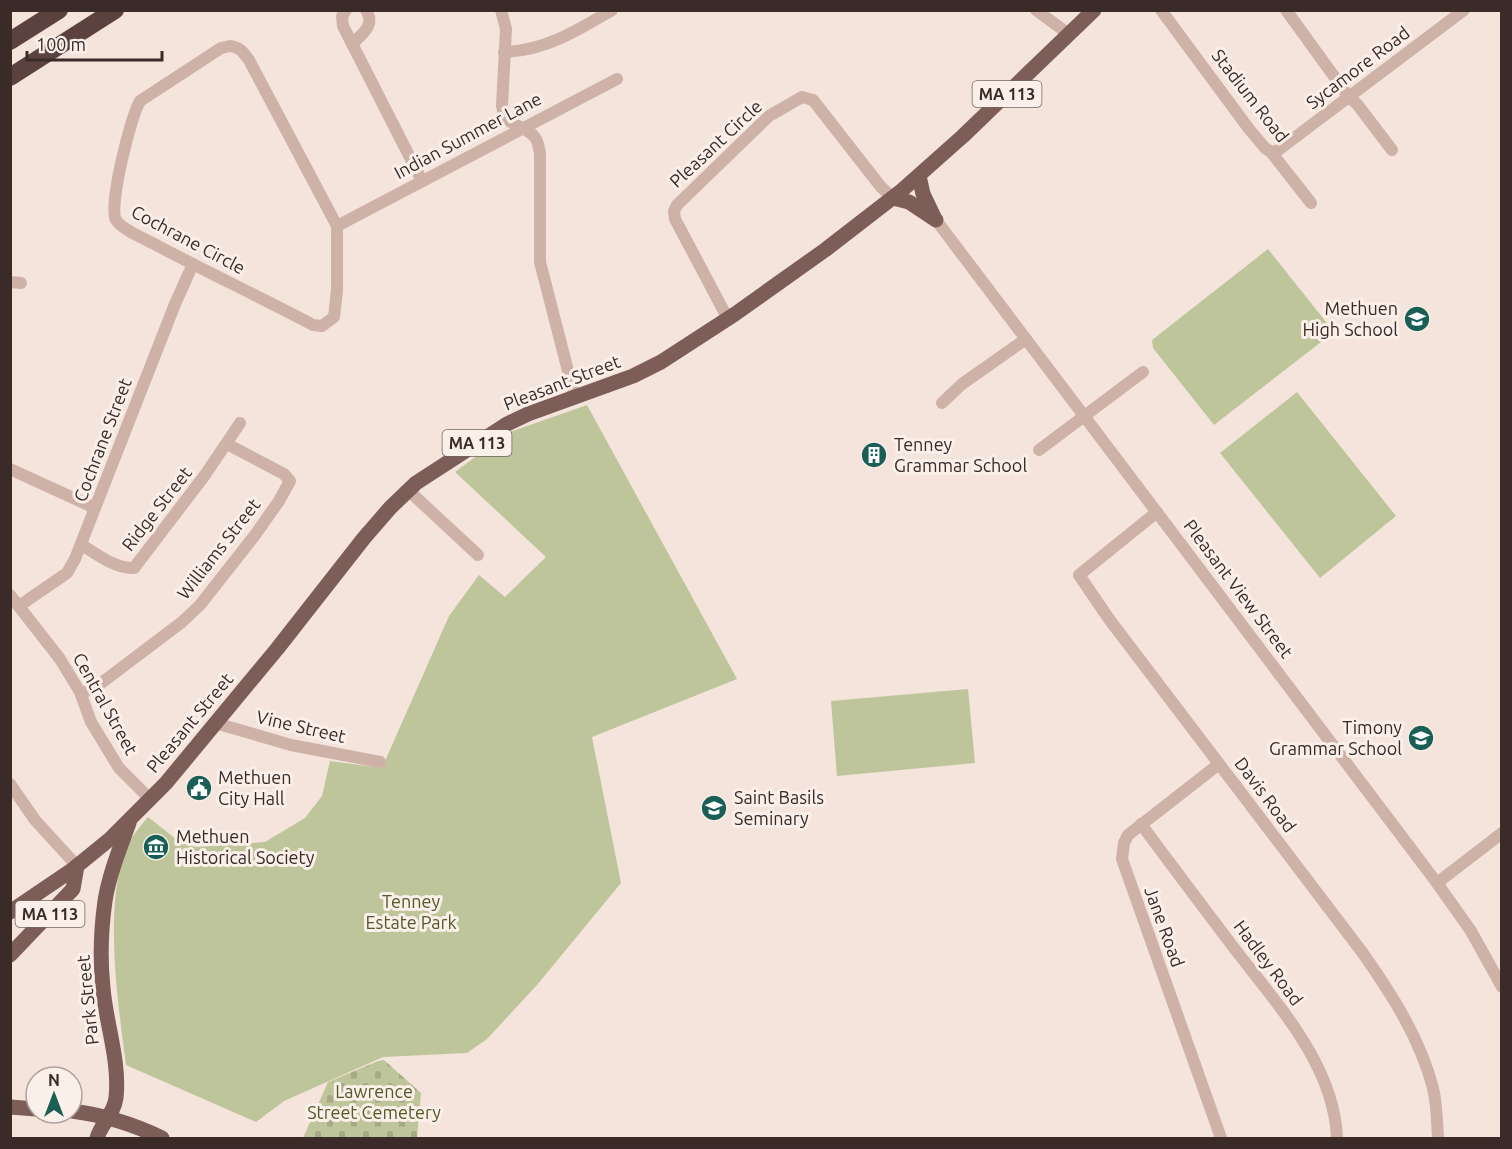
<svg xmlns="http://www.w3.org/2000/svg" width="1512" height="1149" font-family="Ubuntu,sans-serif">
<style>
.green{fill:#bfc59b}
.cemetery{fill:url(#cemetery-stones)}
.lines{fill:none;stroke-linecap:round;stroke-linejoin:round}
.minor{stroke:#ceb1a7;stroke-width:12}
.major{stroke:#7d5d58;stroke-width:15}
.highway{stroke:#5b423e;stroke-width:18}
.labels{text-anchor:middle;stroke-width:6;stroke-linejoin:round;paint-order:stroke}
.shield{fill:#fbefe9;stroke:#746562;stroke-width:1.5}
.shield-label{font-size:16px;font-weight:bold;fill:#3a2a28}
.street-label{font-size:18px;fill:#3a2a28;stroke:#fbefe9}
.poi-label{font-size:18px;fill:#3a2a28;stroke:#fbefe9;text-anchor:start}
.park-label{font-size:18px;fill:#525a2a;stroke:#fbefe9}
</style>
<defs>
<pattern id="cemetery-stones" width="16" height="16" patternUnits="userSpaceOnUse" patternTransform="scale(1.5)"><rect width="16" height="16" fill="#bfc59b"/><path d="M2 7V4a2 2 0 0 1 4 0v3zM10 15v-3a2 2 0 0 1 4 0v3z" fill="#a5a986"/></pattern>
</defs>
<rect width="100%" height="100%" fill="#f4e4dc"/>
<!-- green -->
<g class="green">
<polygon points="1268,249 1334,332 1214,425 1153,348 1152,340"/>
<polygon points="1297,392 1396,516 1320,578 1220,453"/>
<path d="M587,405L737,679L592,737L621,883L537,985L487,1039L467,1053L383,1057L284,1101L256,1122L126,1065C118,1003 101,895 131,839C136,831 142,824 148,817L181,843L197,847L265,842L305,818L322,796L330,761L382,768L449,616L479,575L505,597L546,557L455,472L507,433Z"/>
<polygon points="968,689 975,763 837,776 831,701"/>
</g>
<!-- cemetery -->
<polygon class="cemetery" points="384,1060 421,1093 417,1138 303,1138 328,1082 378,1061"/>
<g class="lines">
<!-- minor -->
<g class="minor">
<polyline points="346,10 342,16 343,26 422,181"/>
<path d="M501,10L506,29L502,106C506,130 526,123 536,139C538,142 539,149 540,153V262L575,398"/>
<polyline points="1036,10 1070,35"/>
<polyline points="1161,10 1249,129 1265,148 1271,152 1311,203"/>
<polyline points="1286,10 1349,97 1357,104 1392,150"/>
<path d="M352,44C362,34 376,25 366,10"/>
<path d="M230,46C240,47 243,52 249,60L337,226V290L334,317L322,326L313,325C262,298 209,273 158,246C148,240 122,230 116,220C108,207 131,115 140,101L221,48Z"/>
<path d="M504,52C545,51 578,30 612,10"/>
<polyline points="1271,152 1277,151 1464,10"/>
<polyline points="936,220 1437,883 1471,931 1502,987"/>
<polyline points="337,226 617,79"/>
<polyline points="10,282 21,283"/>
<polyline points="728,319 675,219 674,211 677,205 769,116 802,97 813,100 881,187 893,198"/>
<polyline points="942,403 962,384 1026,339"/>
<polyline points="1039,450 1143,372"/>
<polyline points="10,469 95,508"/>
<polyline points="408,490 478,555"/>
<path d="M1157,512L1079,575L1109,619L1362,952C1391,993 1420,1038 1433,1088C1437,1104 1437,1122 1438,1138"/>
<path d="M82,545C96,554 116,569 134,568L205,475L240,423"/>
<polyline points="10,595 60,659 80,692 91,722 119,768 150,799"/>
<polyline points="19,606 67,573 75,559 175,304 193,264"/>
<polyline points="81,694 100,684 182,622 200,605 255,535 279,501 290,481 284,474 227,444"/>
<polyline points="215,723 291,745 380,762"/>
<polyline points="1219,764 1128,835 1124,843 1122,859 1221,1138"/>
<polyline points="10,784 35,820 77,866"/>
<path d="M1141,824C1172,866 1203,907 1234,948C1277,1004 1334,1065 1337,1138"/>
<polyline points="1437,883 1502,833"/>
</g>
<!-- major -->
<g class="major">
<polyline points="919,176 923,194 934,217"/>
<polyline points="893,198 909,202 936,220"/>
<polyline points="10,912 72,870 110,839 166,783 277,649 364,538 390,508 416,483 507,424 528,414 633,376 661,362 735,314 825,250 900,192 963,136 1094,10"/>
<polyline points="10,955 73,889 77,866"/>
<polyline points="10,1107 36,1109"/>
<path d="M72,1111C104,1115 133,1124 162,1138"/>
<path d="M97,1138C101,1124 114,1114 116,1098C120,1061 106,1024 103,988C100,960 101,929 105,901C109,875 120,848 129,823"/>
</g>
<!-- highway -->
<g class="highway">
<polyline points="10,41 59,10"/>
<polyline points="10,77 115,10"/>
</g>
</g>
<!-- icons -->
<defs>
<g id="school-disc" transform="scale(1.35)"><circle r="9.5" fill="#1a5f56" stroke="#fbefe9"/><path d="M0-5L7-2L0 1L-7-2ZM-4 1L0 2.5L4 1V4Q0 6-4 4Z" fill="#fff"/></g>
<g id="building-disc" transform="scale(1.35)"><circle r="9.5" fill="#1a5f56" stroke="#fbefe9"/><path d="M-4-6H4V6H1V3H-1V6H-4ZM-2.5-4.3h1.7v1.8h-1.7ZM.8-4.3h1.7v1.8H.8ZM-2.5-1h1.7V.8h-1.7ZM.8-1h1.7V.8H.8Z" fill="#fff"/></g>
<g id="civic-disc" transform="scale(1.35)"><circle r="9.5" fill="#1a5f56" stroke="#fbefe9"/><path d="M-.6-6.5H3V-4.5H.6V-3L4-1V1h2V6H-6V1h2V-1L-.6-3ZM-1.2 2.5V6h2.4V2.5Z" fill="#fff"/></g>
<g id="museum-disc" transform="scale(1.35)"><circle r="9.5" fill="#1a5f56" stroke="#fbefe9"/><path d="M0-6L6-3V-2H-6V-3ZM-5-1h2V3h-2ZM-1-1h2V3h-2ZM3-1h2V3H3ZM-6 4H6V6H-6Z" fill="#fff"/></g>
</defs>
<g fill-rule="evenodd">
<use href="#school-disc" x="1417" y="319"/>
<use href="#building-disc" x="874" y="455"/>
<use href="#school-disc" x="1421" y="738"/>
<use href="#civic-disc" x="199" y="788"/>
<use href="#school-disc" x="714" y="808"/>
<use href="#museum-disc" x="156" y="847"/>
</g>
<g class="labels">
<!-- shield labels -->
<g class="shield">
<rect x="972.5" y="81" width="69" height="26" rx="4.5"/>
<rect x="442.5" y="430" width="69" height="26" rx="4.5"/>
<rect x="15.5" y="901" width="69" height="26" rx="4.5"/>
</g>
<g class="shield-label">
<text x="1007" y="100">MA 113</text>
<text x="477" y="449">MA 113</text>
<text x="50" y="920">MA 113</text>
</g>
<!-- street labels -->
<g class="street-label">
<text transform="translate(1358 68) rotate(-37)" y="6">Sycamore Road</text>
<text transform="translate(1250 96) rotate(52)" y="6">Stadium Road</text>
<text transform="translate(468 136) rotate(-28)" y="6">Indian Summer Lane</text>
<text transform="translate(716 144) rotate(-43)" y="6">Pleasant Circle</text>
<text transform="translate(188 240) rotate(28)" y="6">Cochrane Circle</text>
<text transform="translate(562 383) rotate(-21)" y="6">Pleasant Street</text>
<text transform="translate(103 440) rotate(-69)" y="6">Cochrane Street</text>
<text transform="translate(157 509) rotate(-52)" y="6">Ridge Street</text>
<text transform="translate(219 549) rotate(-52)" y="6">Williams Street</text>
<text transform="translate(1238 589) rotate(53)" y="6">Pleasant View Street</text>
<text transform="translate(105 704) rotate(61)" y="6">Central Street</text>
<text transform="translate(190 723) rotate(-50)" y="6">Pleasant Street</text>
<text transform="translate(301 727) rotate(13)" y="6">Vine Street</text>
<text transform="translate(1265 795) rotate(53)" y="6">Davis Road</text>
<text transform="translate(1164 927) rotate(70)" y="6">Jane Road</text>
<text transform="translate(1268 963) rotate(53)" y="6">Hadley Road</text>
<text transform="translate(88 1000) rotate(-96)" y="6">Park Street</text>
</g>
<!-- poi labels -->
<g class="poi-label">
<text x="1398" y="315" text-anchor="end">Methuen<tspan x="1398" dy="21">High School</tspan></text>
<text x="894" y="451">Tenney<tspan x="894" dy="21">Grammar School</tspan></text>
<text x="1402" y="734" text-anchor="end">Timony<tspan x="1402" dy="21">Grammar School</tspan></text>
<text x="218" y="784">Methuen<tspan x="218" dy="21">City Hall</tspan></text>
<text x="734" y="804">Saint Basils<tspan x="734" dy="21">Seminary</tspan></text>
<text x="176" y="843">Methuen<tspan x="176" dy="21">Historical Society</tspan></text>
</g>
<!-- park labels -->
<g class="park-label">
<text x="411" y="908">Tenney<tspan x="411" dy="21">Estate Park</tspan></text>
<text x="374" y="1098">Lawrence<tspan x="374" dy="21">Street Cemetery</tspan></text>
</g>
</g>
<!-- border -->
<rect width="1512" height="1149" fill="none" stroke="#3a2a28" stroke-width="24"/>
<!-- north arrow -->
<g transform="translate(54 1095)"><circle r="28" fill="#fbefe9" stroke="#aea09c" stroke-width="1.5"/>
<path d="M0-4.5L10 22L0 15L-10 22Z" fill="#1a5f56"/>
<text y="-9" font-size="16" font-weight="bold" text-anchor="middle" fill="#3a2a28">N</text>
</g>
<!-- scale -->
<path d="M27 51v9h135v-9" fill="none" stroke="#3a2a28" stroke-width="3"/>
<text x="36" y="51" font-size="18" fill="#3a2a28" stroke="#fbefe9" stroke-width="4.5" paint-order="stroke">100 m</text>
</svg>
